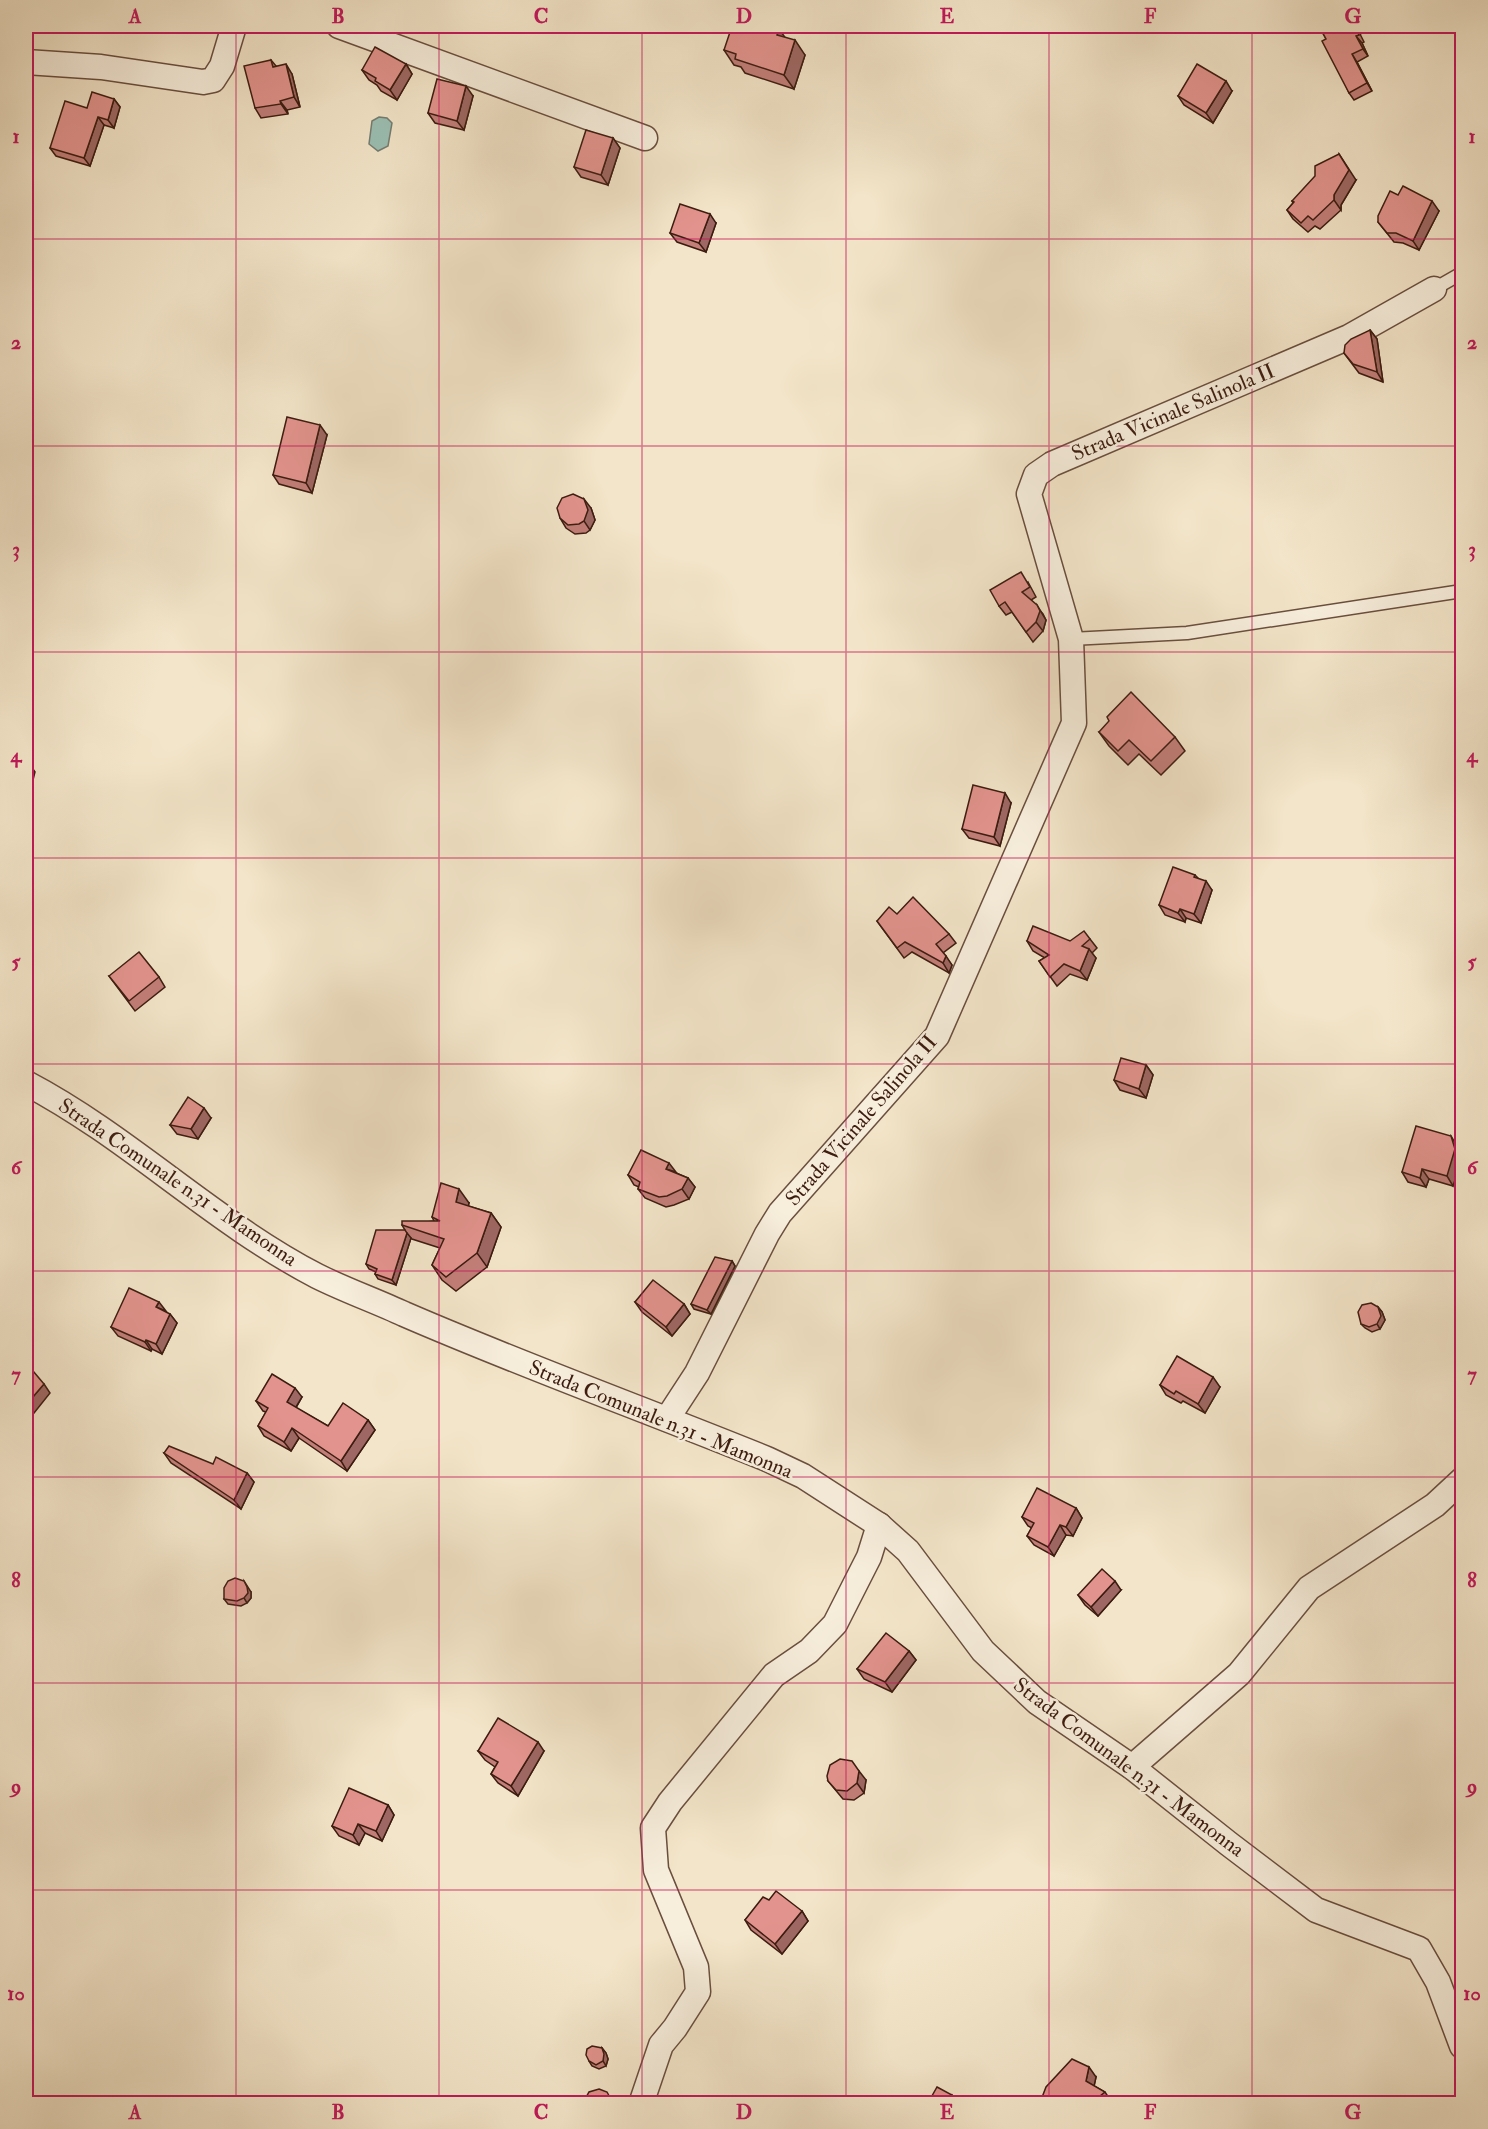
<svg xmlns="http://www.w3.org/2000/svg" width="1488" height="2129" font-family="'IM FELL Double Pica',serif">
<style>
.water{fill:#9bbfb3;stroke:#757e72;stroke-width:1.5}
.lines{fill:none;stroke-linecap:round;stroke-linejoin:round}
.lane-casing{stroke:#6a4e3e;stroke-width:15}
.street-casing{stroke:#6a4e3e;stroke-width:27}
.lane{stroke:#f7eedc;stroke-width:12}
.street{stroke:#f7eedc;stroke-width:24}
.wall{fill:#c27e79;stroke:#3d1c10;stroke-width:1.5}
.shaded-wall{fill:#9e6763;stroke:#3d1c10;stroke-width:1.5}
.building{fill:#e2938d;stroke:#3d1c10;stroke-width:1.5}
.grid{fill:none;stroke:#c2185b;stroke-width:1.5;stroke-opacity:0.55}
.labels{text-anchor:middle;stroke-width:5;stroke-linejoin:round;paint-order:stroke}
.street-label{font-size:21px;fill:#3d1c10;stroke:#f7eedc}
.neatline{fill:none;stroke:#c2185b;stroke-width:2}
.grid-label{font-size:20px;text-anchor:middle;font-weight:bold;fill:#c2185b}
</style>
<rect width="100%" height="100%" fill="#f3e5c9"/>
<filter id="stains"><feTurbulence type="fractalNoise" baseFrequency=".00333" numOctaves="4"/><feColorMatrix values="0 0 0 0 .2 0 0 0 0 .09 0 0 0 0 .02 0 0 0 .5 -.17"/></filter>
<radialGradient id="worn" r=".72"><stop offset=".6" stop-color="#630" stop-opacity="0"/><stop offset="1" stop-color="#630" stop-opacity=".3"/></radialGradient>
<!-- water -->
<polygon class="water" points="379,117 387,118 392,123 388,146 378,151 369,144 372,121"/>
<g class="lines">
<!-- lane casing -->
<g class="lane-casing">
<g id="lane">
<polyline points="1434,289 1462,273"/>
<polyline points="1071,639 1187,633 1462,591"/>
</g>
</g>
<!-- street casing -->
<g class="street-casing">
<g id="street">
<polyline points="339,26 645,138"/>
<polyline points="26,62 101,67 203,82 213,80 222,66 234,26"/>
<path d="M26,1083C129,1137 213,1222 317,1276C345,1290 376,1301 404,1314C524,1366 646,1410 767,1459L803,1476L879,1525L908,1551L983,1651L1037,1702L1132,1767L1229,1844L1316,1910L1419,1949L1438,1982L1462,2046"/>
<polyline points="667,1419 697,1373 767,1234 780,1213 937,1036 1074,723 1071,639 1029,494 1036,475 1052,464 1349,337 1434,289"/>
<polyline points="1132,1767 1239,1674 1309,1588 1435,1505 1462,1480"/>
<polyline points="641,2104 661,2045 675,2028 698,1992 696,1967 656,1870 653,1828 670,1802 774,1675 809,1651 835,1624 869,1557 879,1525"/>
</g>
</g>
<!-- lane -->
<use href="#lane" class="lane"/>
<!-- street -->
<use href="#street" class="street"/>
</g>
<!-- wall -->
<g class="wall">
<polygon points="1319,26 1370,26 1372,29 1360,34 1364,42 1362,43 1368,56 1357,62 1372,91 1354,100 1349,93 1326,39"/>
<polygon points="784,37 805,55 794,89 745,73 741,67 734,65 724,50"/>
<polygon points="271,60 276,66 292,74 300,107 287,110 288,114 261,118 255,108"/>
<polygon points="406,64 412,74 397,100 381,91 377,85 369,80 362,70"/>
<polygon points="1232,91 1213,123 1184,105 1178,96"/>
<polygon points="473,96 464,130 435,123 428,113"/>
<polygon points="114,99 120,107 114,128 104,125 90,166 56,156 50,148 87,108"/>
<polygon points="613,138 620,148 608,185 581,177 574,167"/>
<polygon points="1356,180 1341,205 1341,210 1320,229 1315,226 1308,232 1293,219 1287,210 1293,203 1292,201"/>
<polygon points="1398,195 1439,211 1419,250 1403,243 1394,242 1378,222"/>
<polygon points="716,223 706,252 677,242 670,233"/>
<polygon points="1370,330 1377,339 1383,382 1359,373 1344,353"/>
<polygon points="327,435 312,493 279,484 273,475"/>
<polygon points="591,508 595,520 590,530 586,533 575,534 566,528 560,518"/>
<polygon points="1028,582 1036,597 1031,600 1043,614 1046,620 1043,631 1033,642 1012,612 1006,615 999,606"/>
<polygon points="1099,732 1175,737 1185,751 1161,775 1139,754 1128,765 1109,746"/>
<polygon points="1011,803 1000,846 969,838 962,829"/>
<polygon points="1195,875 1198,878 1212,890 1201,923 1186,918 1185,922 1165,915 1159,905"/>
<polygon points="897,914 949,934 956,943 943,953 952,965 949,973 912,952 904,958 877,921"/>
<polygon points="1090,939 1097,948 1092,953 1096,958 1087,980 1070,974 1057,986 1039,961 1045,958 1033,951 1027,941 1070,941"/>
<polygon points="109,976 159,977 165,987 135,1011"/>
<polygon points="1146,1065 1153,1075 1146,1098 1120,1090 1114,1080"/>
<polygon points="211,1118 198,1139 177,1134 170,1125"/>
<polygon points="1457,1146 1462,1158 1453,1186 1429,1179 1426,1187 1408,1182 1402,1172"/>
<polygon points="676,1173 688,1178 695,1187 689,1199 674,1205 666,1207 645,1198 638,1189 639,1187 634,1185 628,1175"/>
<polygon points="469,1203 468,1206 491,1213 501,1227 487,1267 456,1291 442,1280 432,1265 440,1248 412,1239 411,1238 396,1285 378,1279 375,1274 376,1272 369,1269 366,1264 405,1230 402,1225 434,1221 432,1217"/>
<polygon points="732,1261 735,1266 711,1314 694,1309 691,1304"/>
<polygon points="635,1302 684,1304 690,1314 672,1336 642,1312"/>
<polygon points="1378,1307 1382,1312 1385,1320 1380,1329 1372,1332 1365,1328 1361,1324"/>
<polygon points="165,1312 170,1314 177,1323 162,1354 152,1349 151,1351 118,1336 111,1327"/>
<polygon points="1160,1385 1220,1387 1205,1413 1183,1401 1181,1403 1166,1395"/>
<polygon points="302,1397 296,1408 328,1426 368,1420 375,1430 347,1471 299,1438 291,1451 264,1436 258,1426 266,1412 263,1411 256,1401"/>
<polygon points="164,1453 247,1473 254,1482 241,1509 171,1463"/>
<polygon points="1076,1508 1082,1518 1073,1536 1066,1535 1054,1556 1034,1545 1027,1536 1032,1528 1028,1526 1022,1517"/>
<polygon points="1121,1590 1098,1616 1085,1605 1078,1595"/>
<polygon points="251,1592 251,1598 247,1603 241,1606 228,1604 224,1599"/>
<polygon points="909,1651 916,1660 892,1692 864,1679 857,1669"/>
<polygon points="478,1751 544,1751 518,1796 498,1783 491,1774 495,1767 485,1760"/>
<polygon points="866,1780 864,1793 854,1800 843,1799 828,1781"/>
<polygon points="388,1805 394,1815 382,1841 365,1833 359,1845 339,1836 332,1826"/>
<polygon points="769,1900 802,1911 808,1921 782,1954 751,1930 745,1920"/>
<polygon points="602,2048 606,2053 608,2059 606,2066 599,2069 592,2066 589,2061"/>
<polygon points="1096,2077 1094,2086 1105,2092 1111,2101 1109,2103 1044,2103"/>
</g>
<!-- shaded-wall -->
<g class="shaded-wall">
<polygon points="779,29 789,43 777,35"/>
<polygon points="1356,36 1362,43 1368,56 1363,49"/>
<polygon points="795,40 805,55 794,89 784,75"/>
<polygon points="1352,54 1357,62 1372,91 1367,83"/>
<polygon points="286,64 292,74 300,107 294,97"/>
<polygon points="406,64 412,74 397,100 390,90"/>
<polygon points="1226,81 1232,91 1213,123 1206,113"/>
<polygon points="466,86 473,96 464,130 457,121"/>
<polygon points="114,99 120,107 114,128 108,120"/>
<polygon points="280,101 287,110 288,114 281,104"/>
<polygon points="98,117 104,125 90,166 84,158"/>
<polygon points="613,138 620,148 608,185 601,175"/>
<polygon points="1339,154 1356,180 1341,205 1341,210 1334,200 1334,195"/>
<polygon points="1432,201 1439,211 1419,250 1413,241"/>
<polygon points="710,214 716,223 706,252 699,243"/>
<polygon points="1370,330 1377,339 1383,382 1377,372"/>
<polygon points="320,425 327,435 312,493 306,483"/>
<polygon points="584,499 591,508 595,520 590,530 584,521"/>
<polygon points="1037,605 1046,620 1043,631 1036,622"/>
<polygon points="28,762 35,772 26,808 26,773"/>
<polygon points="1005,793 1011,803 1000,846 994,837"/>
<polygon points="1206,881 1212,890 1201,923 1194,914"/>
<polygon points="1180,909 1186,918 1185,922 1178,913"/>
<polygon points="1089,949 1096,958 1087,980 1080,971"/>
<polygon points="946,956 952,965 949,973 943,963"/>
<polygon points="1146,1065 1153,1075 1146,1098 1139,1089"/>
<polygon points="204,1108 211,1118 198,1139 191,1129"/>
<polygon points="1451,1136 1457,1146 1462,1158 1453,1186 1447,1176"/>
<polygon points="669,1163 676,1172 666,1169"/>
<polygon points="1422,1169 1429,1179 1426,1187 1420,1178"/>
<polygon points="688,1178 695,1187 689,1199 682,1189"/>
<polygon points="459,1189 469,1203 466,1216 456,1202"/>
<polygon points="491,1213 501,1227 487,1267 477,1253"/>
<polygon points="407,1233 411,1238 396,1285 392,1280"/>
<polygon points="732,1261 735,1266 711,1314 707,1310"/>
<polygon points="159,1302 166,1311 156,1307"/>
<polygon points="684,1304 690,1314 672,1336 666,1327"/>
<polygon points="1378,1307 1382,1312 1385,1320 1380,1329 1377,1324"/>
<polygon points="170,1314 177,1323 162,1354 156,1344"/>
<polygon points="146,1340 152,1349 151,1351 145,1342"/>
<polygon points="1213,1377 1220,1387 1205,1413 1198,1404"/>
<polygon points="44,1384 50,1393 26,1423 26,1405"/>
<polygon points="295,1388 302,1397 293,1412 287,1402"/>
<polygon points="368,1420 375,1430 347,1471 341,1461"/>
<polygon points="292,1428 299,1438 291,1451 284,1442"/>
<polygon points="247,1473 254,1482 241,1509 234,1500"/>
<polygon points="1076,1508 1082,1518 1073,1536 1066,1527"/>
<polygon points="1060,1525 1066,1535 1054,1556 1048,1547"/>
<polygon points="244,1581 251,1592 251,1598 247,1603 244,1598"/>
<polygon points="1115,1581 1121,1590 1098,1616 1091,1607"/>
<polygon points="909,1651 916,1660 892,1692 885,1682"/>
<polygon points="538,1742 544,1751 518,1796 511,1786"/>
<polygon points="859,1771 866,1780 864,1793 857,1783"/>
<polygon points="388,1805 394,1815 382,1841 376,1831"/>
<polygon points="358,1824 365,1833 359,1845 353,1835"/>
<polygon points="802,1911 808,1921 782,1954 775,1944"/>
<polygon points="602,2048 606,2053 608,2059 606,2066 603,2061"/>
<polygon points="1089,2067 1096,2077 1093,2091 1086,2081"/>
<polygon points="952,2095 958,2103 948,2103"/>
</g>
<!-- building -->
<g class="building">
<polygon points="732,26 767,26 779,29 777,35 795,40 784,75 735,59 736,54 724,50"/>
<polygon points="1319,26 1358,26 1355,27 1359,35 1356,36 1363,49 1352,54 1367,83 1349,93 1322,41 1326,39"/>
<polygon points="375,47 406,64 390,90 375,81 376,78 362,70"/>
<polygon points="271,60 273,67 286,64 294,97 280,101 281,104 255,108 244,66"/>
<polygon points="1197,64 1226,81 1206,113 1178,96"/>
<polygon points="437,79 466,86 457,121 428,113"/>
<polygon points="92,92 114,99 108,120 98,117 84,158 50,148 65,101 87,108"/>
<polygon points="586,130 613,138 601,175 574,167"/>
<polygon points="1339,154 1349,170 1334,195 1334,200 1313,220 1308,216 1301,223 1287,210 1294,202 1292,201 1315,176 1315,166"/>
<polygon points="1403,186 1432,201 1413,241 1396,233 1387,233 1378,222 1378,216 1390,191 1398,195"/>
<polygon points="680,204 710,214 699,243 670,233"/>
<polygon points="1370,330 1377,372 1353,364 1344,353 1345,345 1351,339"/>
<polygon points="287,417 320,425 306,483 273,475"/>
<polygon points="573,494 584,499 588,510 584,521 579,524 568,525 560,518 557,508 562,498"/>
<polygon points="1021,572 1030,587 1022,592 1037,605 1040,611 1036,622 1026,632 1005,602 999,606 990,590"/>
<polygon points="1131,692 1175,737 1151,761 1129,740 1118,751 1099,732 1109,721 1107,717"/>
<polygon points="26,762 28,762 26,773"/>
<polygon points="973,785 1005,793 994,837 962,829"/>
<polygon points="1173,867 1195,875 1194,877 1206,881 1194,914 1180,909 1178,913 1159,905"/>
<polygon points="913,897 949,934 936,944 946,956 943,963 905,942 897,948 877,921 889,907 897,914"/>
<polygon points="1033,926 1070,941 1084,931 1090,939 1082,946 1089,949 1080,971 1064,964 1050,977 1039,961 1049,955 1027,941"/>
<polygon points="139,952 159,977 129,1001 109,976"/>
<polygon points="1121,1058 1146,1065 1139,1089 1114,1080"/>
<polygon points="188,1097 204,1108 191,1129 170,1125"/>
<polygon points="1416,1126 1451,1136 1455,1149 1447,1176 1422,1169 1420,1178 1402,1172"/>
<polygon points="641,1150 669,1163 666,1169 688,1178 682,1189 667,1196 659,1197 638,1189 640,1182 628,1175"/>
<polygon points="441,1183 459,1189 456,1202 491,1213 477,1253 446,1277 432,1265 444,1239 402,1225 402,1221 440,1221 432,1217"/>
<polygon points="376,1230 405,1230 407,1233 392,1280 375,1274 377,1269 366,1264"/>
<polygon points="715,1257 732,1261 707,1310 691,1304"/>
<polygon points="653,1280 684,1304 666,1327 635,1302"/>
<polygon points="129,1288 159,1302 156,1307 170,1314 156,1344 146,1340 145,1342 111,1327"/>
<polygon points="1371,1303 1378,1307 1381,1316 1377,1324 1369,1327 1361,1324 1358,1312 1362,1305"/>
<polygon points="1177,1356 1213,1377 1198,1404 1176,1391 1174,1394 1160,1385"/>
<polygon points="26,1369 33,1371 44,1384 26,1405"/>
<polygon points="272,1374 295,1388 287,1402 328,1426 343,1403 368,1420 341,1461 292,1428 284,1442 258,1426 268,1408 256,1401"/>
<polygon points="169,1446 213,1464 216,1457 247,1473 234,1500 164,1453"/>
<polygon points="1037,1488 1076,1508 1066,1527 1060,1525 1048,1547 1027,1536 1034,1523 1022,1517"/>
<polygon points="1102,1569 1115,1581 1091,1607 1078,1595"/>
<polygon points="235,1578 244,1581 247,1587 248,1593 244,1598 237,1601 224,1599 224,1588 228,1581"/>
<polygon points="886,1633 909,1651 885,1682 857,1669"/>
<polygon points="498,1718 538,1742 511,1786 491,1774 498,1762 478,1751"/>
<polygon points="840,1759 852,1761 859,1771 857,1783 847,1791 836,1790 828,1781 827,1776 830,1765"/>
<polygon points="349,1788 388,1805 376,1831 358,1824 353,1835 332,1826"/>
<polygon points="776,1891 802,1911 775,1944 745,1920 763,1897 769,1900"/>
<polygon points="592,2046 602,2048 604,2054 603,2061 596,2065 589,2061 586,2055 587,2049"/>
<polygon points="1072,2059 1089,2067 1086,2081 1105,2092 1091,2103 1044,2103 1041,2100 1046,2087"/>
<polygon points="937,2087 952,2095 948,2103 928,2103"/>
<polygon points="599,2089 607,2092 613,2103 583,2103 589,2092"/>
<polygon points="1404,2097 1418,2103 1401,2103"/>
</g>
<!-- grid -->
<path class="grid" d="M236,26V2104M439,26V2104M642,26V2104M846,26V2104M1049,26V2104M1252,26V2104M26,239H1462M26,446H1462M26,652H1462M26,858H1462M26,1064H1462M26,1271H1462M26,1477H1462M26,1683H1462M26,1890H1462"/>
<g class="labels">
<!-- street labels -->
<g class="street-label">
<text transform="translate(1173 412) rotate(-23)" y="7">Strada Vicinale Salinola II</text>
<text transform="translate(861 1120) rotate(-49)" y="7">Strada Vicinale Salinola II</text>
<text transform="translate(178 1182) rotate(34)" y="7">Strada Comunale n.31 - Mamonna</text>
<text transform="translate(661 1419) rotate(22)" y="7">Strada Comunale n.31 - Mamonna</text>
<text transform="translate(1129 1767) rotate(37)" y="7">Strada Comunale n.31 - Mamonna</text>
</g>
</g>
<!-- margin -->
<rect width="1488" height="2129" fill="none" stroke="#f3e5c9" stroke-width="66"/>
<rect x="33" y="33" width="1422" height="2063" class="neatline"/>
<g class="grid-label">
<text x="135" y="23">A</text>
<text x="338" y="23">B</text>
<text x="541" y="23">C</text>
<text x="744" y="23">D</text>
<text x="947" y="23">E</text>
<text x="1150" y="23">F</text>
<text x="1353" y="23">G</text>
<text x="16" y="143">1</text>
<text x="1472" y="143">1</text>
<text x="16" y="349">2</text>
<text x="1472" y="349">2</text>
<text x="16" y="556">3</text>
<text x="1472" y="556">3</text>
<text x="16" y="762">4</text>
<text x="1472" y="762">4</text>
<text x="16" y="968">5</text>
<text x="1472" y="968">5</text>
<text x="16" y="1174">6</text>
<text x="1472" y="1174">6</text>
<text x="16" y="1381">7</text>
<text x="1472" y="1381">7</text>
<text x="16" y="1587">8</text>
<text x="1472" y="1587">8</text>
<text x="16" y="1793">9</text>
<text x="1472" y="1793">9</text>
<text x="16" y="2000">10</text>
<text x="1472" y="2000">10</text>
<text x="135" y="2119">A</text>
<text x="338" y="2119">B</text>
<text x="541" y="2119">C</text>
<text x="744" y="2119">D</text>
<text x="947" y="2119">E</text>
<text x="1150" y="2119">F</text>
<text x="1353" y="2119">G</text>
</g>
<rect width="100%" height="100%" filter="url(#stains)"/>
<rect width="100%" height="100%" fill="url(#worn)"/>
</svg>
